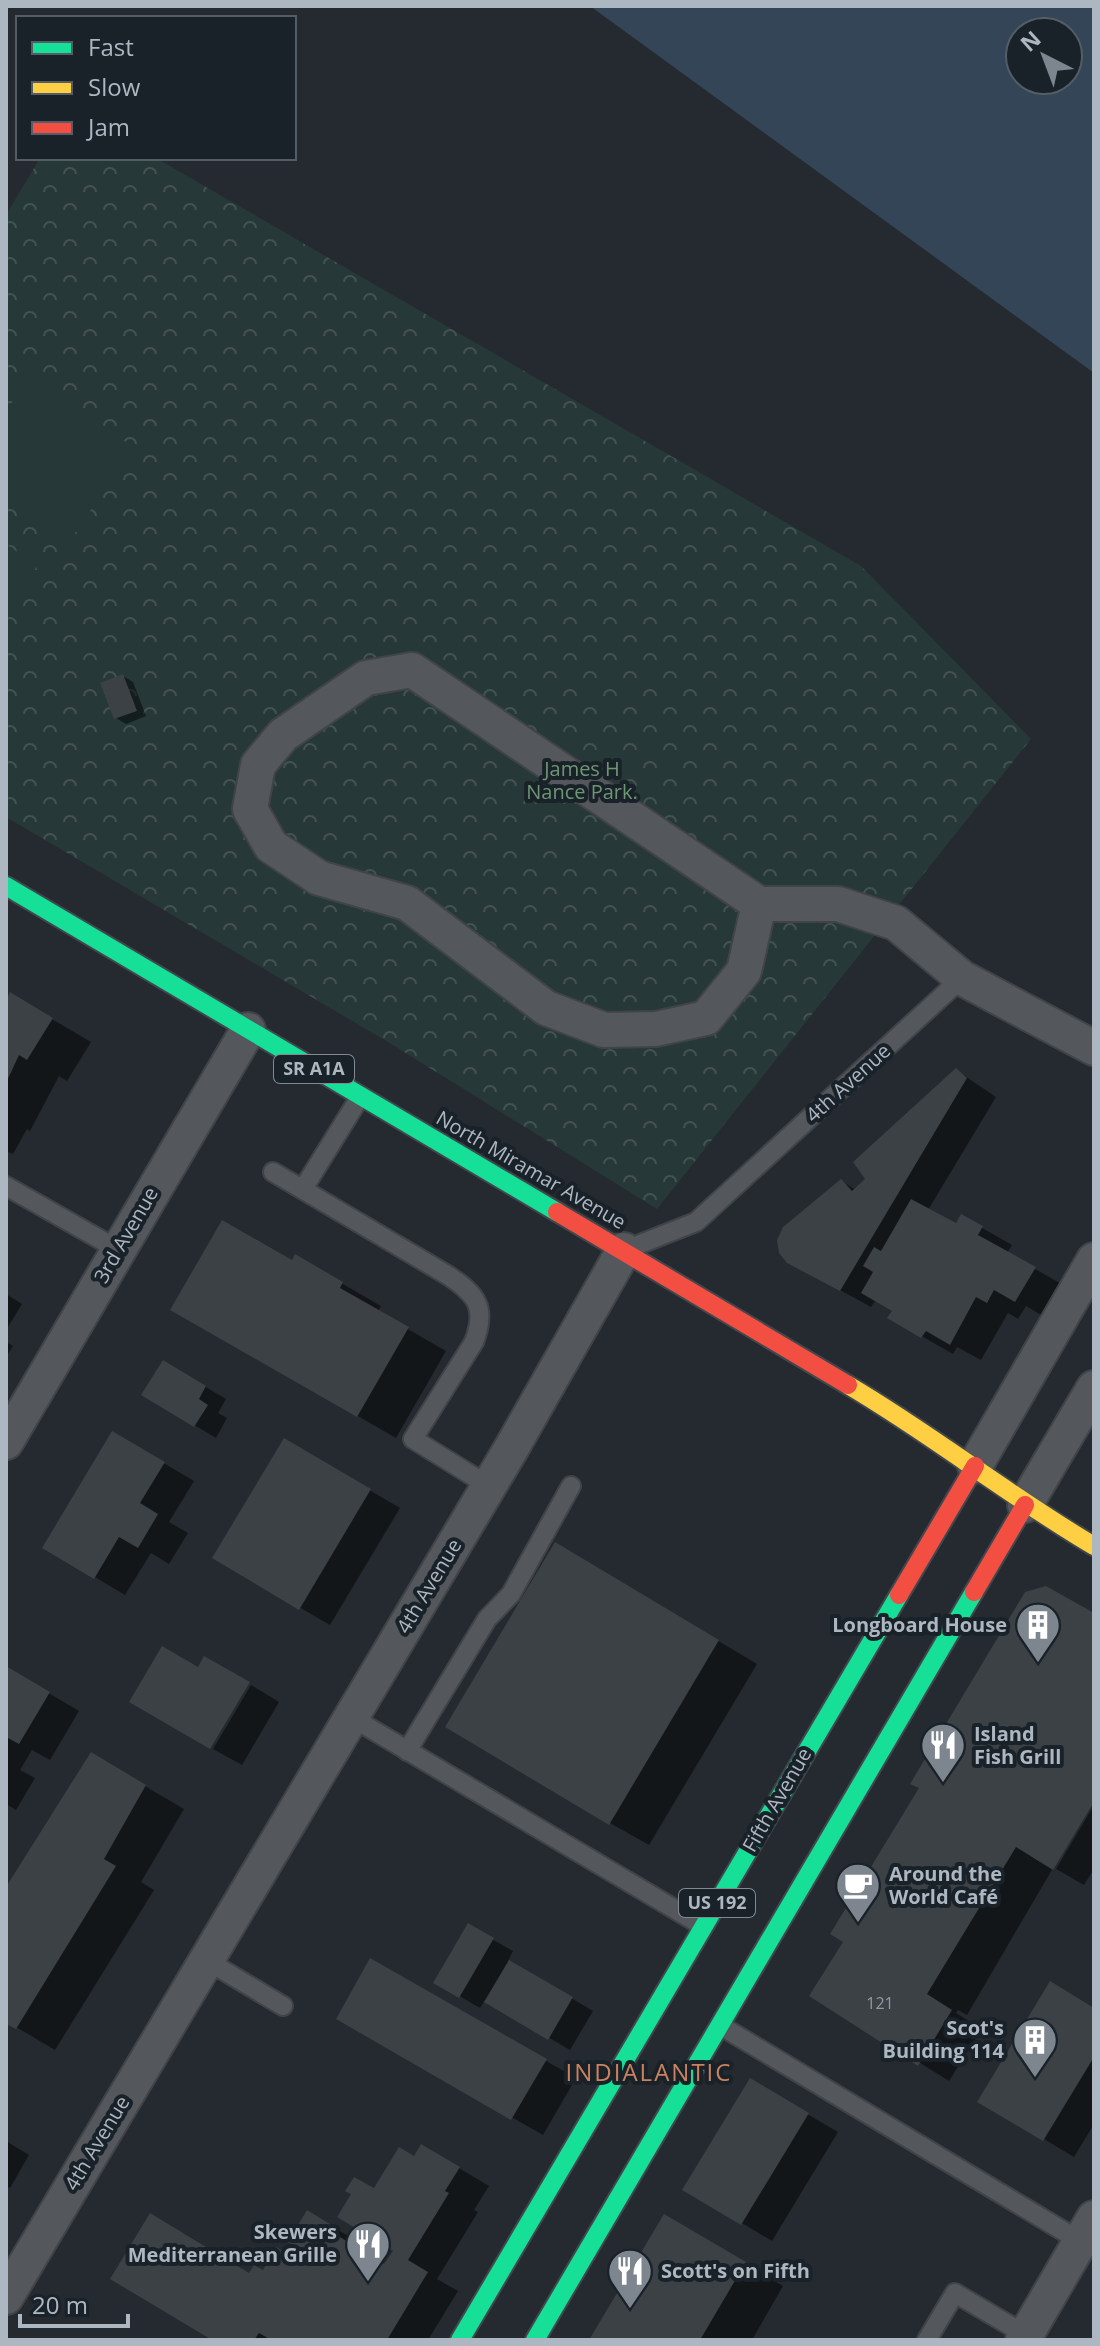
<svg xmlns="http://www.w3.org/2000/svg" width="1100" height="2346" font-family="'Open Sans',sans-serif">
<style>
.park{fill:url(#park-crowns)}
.pitch{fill:#263837}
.water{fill:#334556;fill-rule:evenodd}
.shadow{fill:#0007}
.building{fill:#3c4146}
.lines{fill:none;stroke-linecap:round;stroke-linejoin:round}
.lane-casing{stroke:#404448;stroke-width:22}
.street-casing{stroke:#404448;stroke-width:38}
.fast-casing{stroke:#41474c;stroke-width:22}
.slow-casing{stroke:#41474c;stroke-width:22}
.jam-casing{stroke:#41474c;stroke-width:22}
.lane{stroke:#54585d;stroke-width:18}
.street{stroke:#54585d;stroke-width:34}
.fast{stroke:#16e098;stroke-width:18}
.slow{stroke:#ffcf43;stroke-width:18}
.jam{stroke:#f24e42;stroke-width:18}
.labels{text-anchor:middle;stroke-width:8;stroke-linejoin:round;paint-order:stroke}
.number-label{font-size:16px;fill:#919aa2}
.shield{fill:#192129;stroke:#818a93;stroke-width:2}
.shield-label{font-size:18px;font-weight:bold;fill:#adb7c1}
.park-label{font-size:20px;fill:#6f9673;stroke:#192129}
.street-label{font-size:20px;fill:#adb7c1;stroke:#192129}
.poi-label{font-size:20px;font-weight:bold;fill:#adb7c1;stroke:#192129;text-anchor:end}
.quarter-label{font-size:24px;letter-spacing:2px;fill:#ca825f;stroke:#192129}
</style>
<defs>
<pattern id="park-crowns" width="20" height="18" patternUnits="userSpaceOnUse" patternTransform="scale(2)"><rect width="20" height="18" fill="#263837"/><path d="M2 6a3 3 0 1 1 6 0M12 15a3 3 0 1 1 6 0" fill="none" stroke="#435352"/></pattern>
</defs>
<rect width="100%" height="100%" fill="#242a2f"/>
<!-- park -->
<polygon class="park" points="40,158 156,158 861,566 1031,739 657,1209 388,1042 6,817 6,215"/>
<!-- pitch -->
<g class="pitch">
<polygon points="30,377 133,447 71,539 6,495 6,411"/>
<polygon points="6,544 37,566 6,610"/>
</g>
<!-- water -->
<path class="water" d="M590,6H1094V373ZM1020,32H1068V80H1020Z"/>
<!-- shadow -->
<g class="shadow">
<polygon points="123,676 133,682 146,716 126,724 116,718"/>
<polygon points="11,995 91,1042 67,1081 59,1076 30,1131 27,1129 13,1154 6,1151 6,1003"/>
<polygon points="956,1070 996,1097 928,1210 956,1226 961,1216 1012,1245 1007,1253 1065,1286 1046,1318 1026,1306 1018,1319 1008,1313 981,1360 957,1347 953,1354 890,1318 894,1310 876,1299 871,1307 820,1279 841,1181 856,1190"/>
<polygon points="296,1257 381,1306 378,1312 446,1351 396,1438 172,1309 292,1263"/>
<polygon points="6,1294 22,1304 6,1330"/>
<polygon points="6,1342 13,1346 8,1354 6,1353"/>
<polygon points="163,1362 226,1399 218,1413 227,1418 216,1438 144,1395"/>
<polygon points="113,1433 194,1481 169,1522 188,1533 169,1564 151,1553 125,1595 45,1547"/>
<polygon points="284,1440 400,1508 330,1625 214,1558"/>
<polygon points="595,1567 757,1664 649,1845 610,1823"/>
<polygon points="1094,1615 1094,1798 967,2015 958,2010 956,2013 982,2029 949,2081 811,1995"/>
<polygon points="6,1668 79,1711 50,1760 32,1750 20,1770 35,1778 16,1810 6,1804"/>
<polygon points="251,1685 279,1702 242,1765 213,1749"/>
<polygon points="92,1755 184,1809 141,1882 154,1890 55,2050 6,2021 6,1891"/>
<polygon points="1094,1805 1094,1869 1084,1885 1056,1869"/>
<polygon points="468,1926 513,1951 508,1961 593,2011 570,2050 485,2000 480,2008 435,1982"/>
<polygon points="371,1961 576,2078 543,2135 338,2018"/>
<polygon points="1094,2009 1094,2124 1074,2157 1044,2139"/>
<polygon points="751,2081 838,2132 772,2241 685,2189"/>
<polygon points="6,2141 29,2155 10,2188 6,2186"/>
<polygon points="422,2146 489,2186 474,2210 478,2212 437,2279 458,2291 428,2340 215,2340 250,2275 292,2259 299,2247 295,2234 308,2212 368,2248 364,2253 385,2266 396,2250 375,2191 415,2158"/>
<polygon points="664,2217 783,2286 752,2340 592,2340"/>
</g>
<!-- building -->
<g class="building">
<polygon points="123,674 137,711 114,719 100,683"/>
<polygon points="10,992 53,1018 27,1060 19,1055 6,1083 6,1000"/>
<polygon points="956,1068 967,1078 840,1291 787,1263 779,1253 777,1240 783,1227 841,1179 852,1191 865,1179 853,1162"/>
<polygon points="911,1199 956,1223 961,1214 983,1226 978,1235 1036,1267 1015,1302 994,1290 987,1303 976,1297 950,1345 926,1331 921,1338 887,1318 892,1311 861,1293 873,1272 863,1266 874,1247 881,1251"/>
<polygon points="222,1220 292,1260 295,1254 343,1282 340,1288 409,1327 357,1417 170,1310"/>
<polygon points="163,1360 206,1386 199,1399 208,1405 194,1427 141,1395"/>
<polygon points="112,1431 165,1462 140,1503 158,1514 138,1548 119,1537 94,1579 42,1548"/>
<polygon points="284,1438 371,1489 299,1610 212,1558"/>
<polygon points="555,1542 719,1640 609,1825 445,1727"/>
<polygon points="1046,1586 1094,1613 1094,1802 1053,1870 1016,1847 927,1994 952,2010 918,2066 809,1996 843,1942 830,1934 919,1788 910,1784 1025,1592"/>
<polygon points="162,1646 198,1667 204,1656 250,1682 210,1749 129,1702"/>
<polygon points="6,1666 50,1692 19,1744 6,1737"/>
<polygon points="91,1752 146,1785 104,1859 116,1866 16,2029 6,2024 6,1887"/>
<polygon points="468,1923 494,1938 459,1998 433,1983"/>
<polygon points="370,1958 547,2059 511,2120 336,2019"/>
<polygon points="509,1960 573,1997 548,2040 484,2002"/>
<polygon points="1050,1981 1094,2008 1094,2057 1043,2141 977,2102"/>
<polygon points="750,2078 809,2113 741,2225 682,2190"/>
<polygon points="421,2144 460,2167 445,2191 449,2193 408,2260 428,2272 387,2340 271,2340 259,2333 254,2340 212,2340 110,2279 150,2213 249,2273 254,2265 263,2270 276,2247 292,2256 297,2247 280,2238 286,2227 294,2232 307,2210 338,2229 335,2234 384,2264 393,2251 337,2217 351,2194 345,2191 354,2177 374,2188 399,2147 414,2156"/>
<polygon points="664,2214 746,2262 700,2340 589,2340"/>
</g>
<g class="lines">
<!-- lane casing -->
<g class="lane-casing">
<g id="lane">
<path d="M273,1172L449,1276C477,1295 487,1308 474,1342L413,1439L489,1486"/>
<polyline points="6,1186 117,1249"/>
<polyline points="303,1189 360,1097"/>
<polyline points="625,1250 696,1222 962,978"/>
<polyline points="351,1717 703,1926"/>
<polyline points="407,1751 487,1619 511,1594 571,1486"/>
<polyline points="206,1960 283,2006"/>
<polyline points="721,2026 1080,2241"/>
<polyline points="927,2340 955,2293 1026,2335"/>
</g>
</g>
<!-- street casing -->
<g class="street-casing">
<g id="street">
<polyline points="759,904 744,971 706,1018 656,1029 604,1030 546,1008 407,903 319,878 271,846 250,809 258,765 283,735 366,678 412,670 759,904 838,904 896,923 962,978 1094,1048"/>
<polyline points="6,1442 248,1030"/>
<polyline points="975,1466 1094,1260"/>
<polyline points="1025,1505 1094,1388"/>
<polyline points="6,2297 511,1449 624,1250"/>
<polyline points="1023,2340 1094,2218"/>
</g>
</g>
<!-- fast casing -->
<g class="fast-casing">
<g id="fast">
<polyline points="6,886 557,1212"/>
<polyline points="460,2340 899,1595"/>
<polyline points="535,2340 974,1592"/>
</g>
</g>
<!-- slow casing -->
<g class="slow-casing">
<path id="slow" d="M848,1385C933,1435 1009,1496 1094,1546"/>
</g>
<!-- jam casing -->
<g class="jam-casing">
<g id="jam">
<polyline points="557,1212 848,1385"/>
<polyline points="974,1592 1025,1505"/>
<polyline points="899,1595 975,1466"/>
</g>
</g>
<!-- lane -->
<use href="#lane" class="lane"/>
<!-- street -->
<use href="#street" class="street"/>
<!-- fast -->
<use href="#fast" class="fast"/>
<!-- slow -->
<use href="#slow" class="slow"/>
<!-- jam -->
<use href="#jam" class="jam"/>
</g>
<!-- icons -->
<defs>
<g id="building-pin" transform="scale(2.3)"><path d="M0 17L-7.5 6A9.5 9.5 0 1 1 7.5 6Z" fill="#7d868e" stroke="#192129"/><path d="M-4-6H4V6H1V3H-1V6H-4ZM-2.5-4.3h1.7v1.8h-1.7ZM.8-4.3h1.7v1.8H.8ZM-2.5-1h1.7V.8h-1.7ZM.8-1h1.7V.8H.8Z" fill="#fff"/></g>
<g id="restaurant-pin" transform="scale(2.3)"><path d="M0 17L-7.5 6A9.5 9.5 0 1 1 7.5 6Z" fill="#7d868e" stroke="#192129"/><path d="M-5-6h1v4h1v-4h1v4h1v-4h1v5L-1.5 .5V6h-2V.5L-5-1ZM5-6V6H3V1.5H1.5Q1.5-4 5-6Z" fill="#fff"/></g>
<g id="cafe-pin" transform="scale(2.3)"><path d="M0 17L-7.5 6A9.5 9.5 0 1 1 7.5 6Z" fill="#7d868e" stroke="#192129"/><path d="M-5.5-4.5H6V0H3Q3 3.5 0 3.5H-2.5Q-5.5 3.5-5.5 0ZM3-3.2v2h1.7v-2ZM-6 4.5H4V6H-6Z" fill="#fff"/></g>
</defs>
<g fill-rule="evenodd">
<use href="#building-pin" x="1038" y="1625"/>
<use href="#restaurant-pin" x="943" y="1745"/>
<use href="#cafe-pin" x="858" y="1885"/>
<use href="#building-pin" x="1035" y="2040"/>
<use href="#restaurant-pin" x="368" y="2244"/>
<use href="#restaurant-pin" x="630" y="2271"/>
</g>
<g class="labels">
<!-- number labels -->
<g class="number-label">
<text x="880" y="2009">121</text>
</g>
<!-- shield labels -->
<g class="shield">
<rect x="274" y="1055" width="80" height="28" rx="6"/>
<rect x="679" y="1889" width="76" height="28" rx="6"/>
</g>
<g class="shield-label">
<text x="314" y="1075">SR A1A</text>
<text x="717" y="1909">US 192</text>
</g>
<!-- park labels -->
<g class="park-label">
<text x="582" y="776">James H<tspan x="582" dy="23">Nance Park.</tspan></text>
</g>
<!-- street labels -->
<g class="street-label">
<text transform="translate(848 1083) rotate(-42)" y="7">4th Avenue</text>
<text transform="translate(531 1170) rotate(30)" y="7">North Miramar Avenue</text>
<text transform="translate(126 1235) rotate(-60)" y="7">3rd Avenue</text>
<text transform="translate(429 1586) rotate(-59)" y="7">4th Avenue</text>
<text transform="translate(777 1800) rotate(-60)" y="7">Fifth Avenue</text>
<text transform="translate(97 2143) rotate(-59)" y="7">4th Avenue</text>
</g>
<!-- poi labels -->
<g class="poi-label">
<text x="1007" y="1632">Longboard House</text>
<text x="974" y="1741" text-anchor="start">Island<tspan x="974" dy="23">Fish Grill</tspan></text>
<text x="889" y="1881" text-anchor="start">Around the<tspan x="889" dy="23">World Café</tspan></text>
<text x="1004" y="2035">Scot's<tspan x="1004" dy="23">Building 114</tspan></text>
<text x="337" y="2239">Skewers<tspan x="337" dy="23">Mediterranean Grille</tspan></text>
<text x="661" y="2278" text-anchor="start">Scott's on Fifth</text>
</g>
<!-- quarter labels -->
<g class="quarter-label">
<text x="649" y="2081">INDIALANTIC</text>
</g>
</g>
<!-- border -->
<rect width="1100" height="2346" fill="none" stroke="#adb7c1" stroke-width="16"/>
<!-- legend -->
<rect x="16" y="16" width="280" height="144" fill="#192129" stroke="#545d66" stroke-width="2"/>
<rect x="32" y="42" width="40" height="12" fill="#16e098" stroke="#545d66" stroke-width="2"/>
<text x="88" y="56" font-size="24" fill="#adb7c1">Fast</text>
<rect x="32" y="82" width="40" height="12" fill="#ffcf43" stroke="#545d66" stroke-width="2"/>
<text x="88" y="96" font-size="24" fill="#adb7c1">Slow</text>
<rect x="32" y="122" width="40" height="12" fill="#f24e42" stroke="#545d66" stroke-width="2"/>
<text x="88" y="136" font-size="24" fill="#adb7c1">Jam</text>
<!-- north arrow -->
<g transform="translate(1044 56) rotate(318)"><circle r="38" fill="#192129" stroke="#545d66" stroke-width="2"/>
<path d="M0-6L14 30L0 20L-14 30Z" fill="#7d868e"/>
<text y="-12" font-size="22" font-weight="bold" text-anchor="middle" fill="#adb7c1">N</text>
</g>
<!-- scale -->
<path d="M20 2314v12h108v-12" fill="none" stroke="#adb7c1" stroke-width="4"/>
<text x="32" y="2314" font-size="24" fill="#adb7c1" stroke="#192129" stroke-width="6" paint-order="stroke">20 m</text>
</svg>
